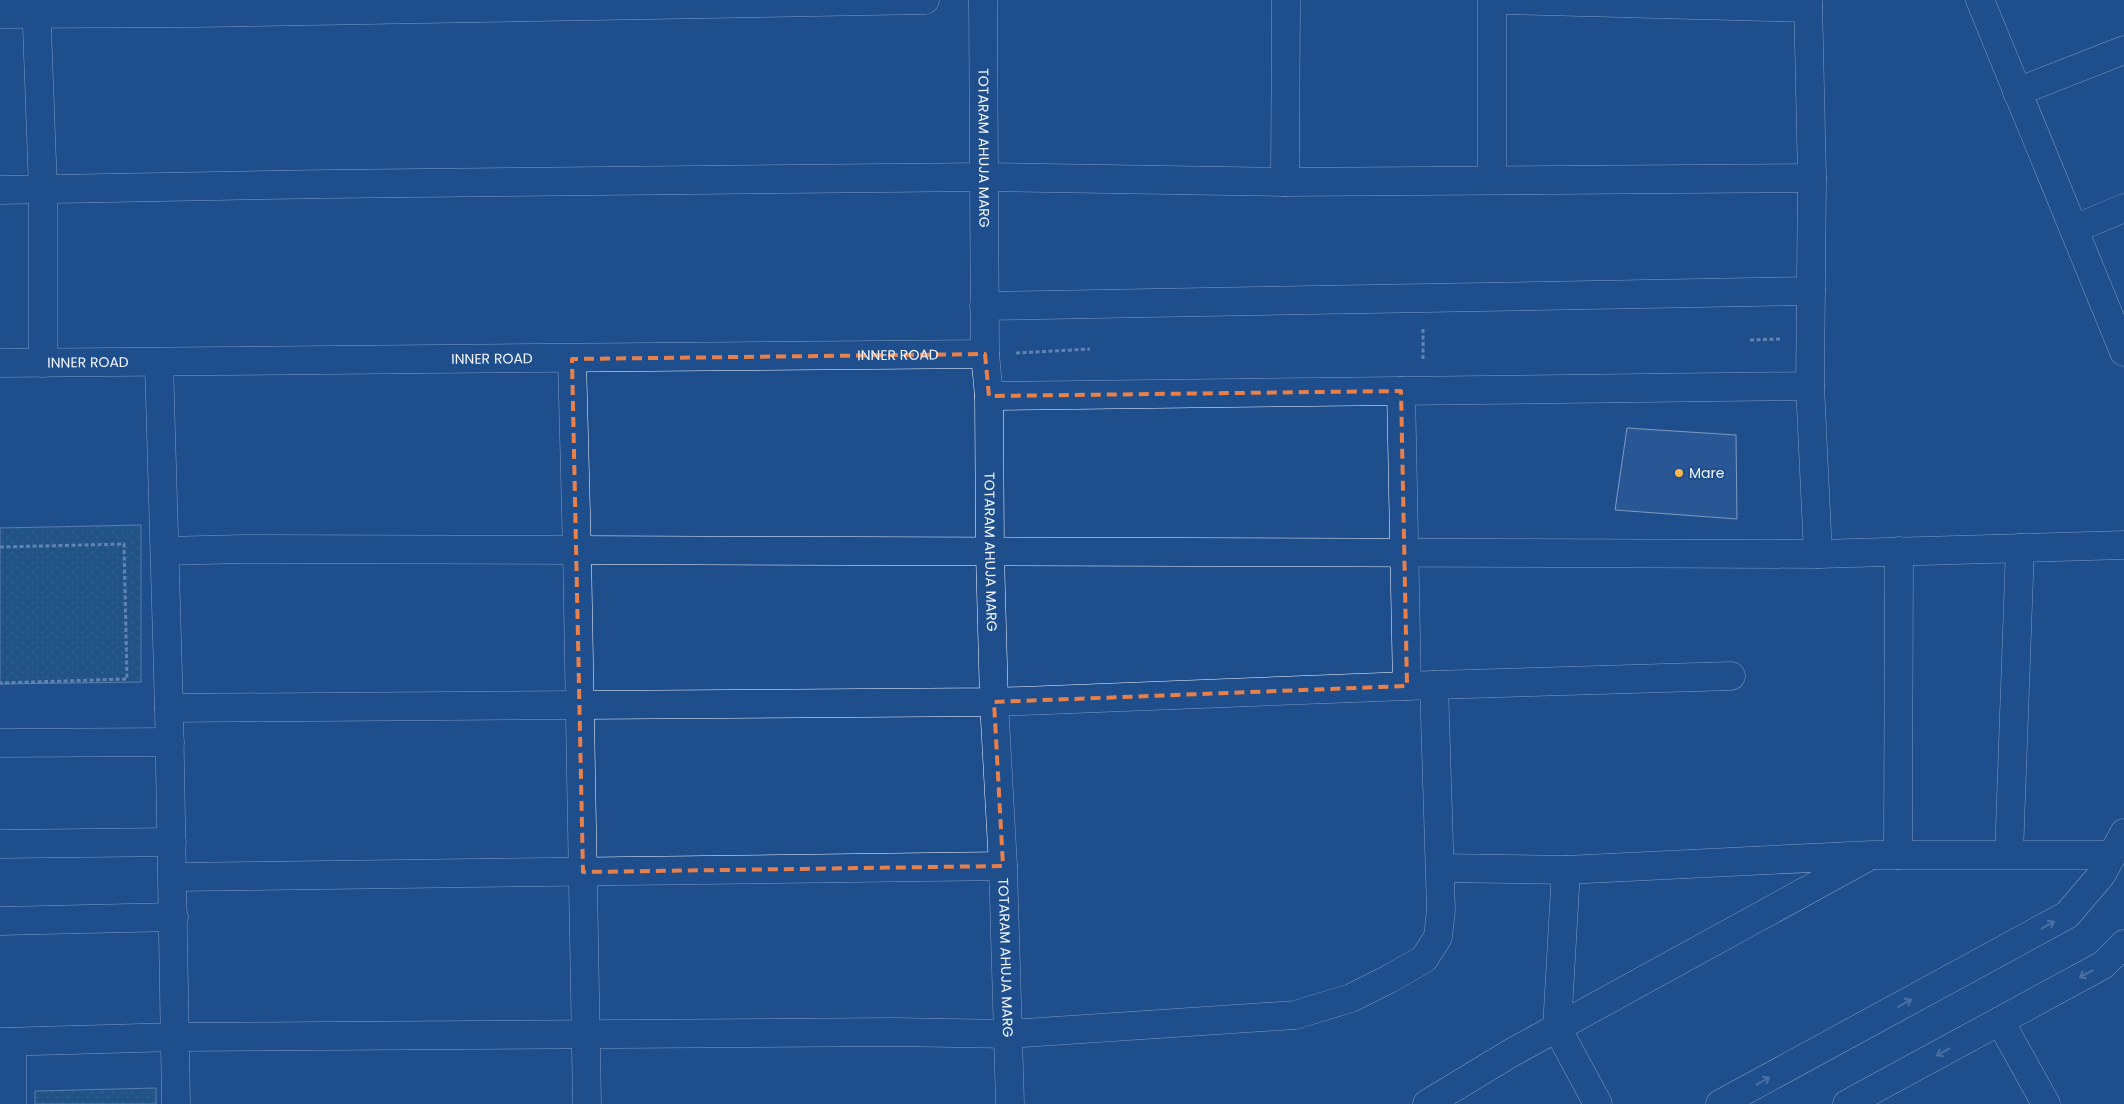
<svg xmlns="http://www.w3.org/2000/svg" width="2124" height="1104" font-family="Poppins,sans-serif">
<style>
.park{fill:url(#park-dots);stroke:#a8bbd7}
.building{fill:#3563a3;stroke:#f2f6ff}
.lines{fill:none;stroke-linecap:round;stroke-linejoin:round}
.minor-casing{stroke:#f2f6ff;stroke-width:29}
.path{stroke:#b3c4dc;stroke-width:3;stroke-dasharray:4 2.5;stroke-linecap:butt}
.minor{stroke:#1f4e8c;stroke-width:28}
.oneway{stroke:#7e9ac0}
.marked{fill:none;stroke:#ea8049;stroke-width:4;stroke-dasharray:10 6;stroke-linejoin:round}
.poi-dot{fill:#ffb74d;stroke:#1f4e8c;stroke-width:2}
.labels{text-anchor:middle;stroke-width:4;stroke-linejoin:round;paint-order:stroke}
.street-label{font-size:14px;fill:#f2f6ff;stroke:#1f4e8c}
.poi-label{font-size:14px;fill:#f2f6ff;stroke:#1f4e8c;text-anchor:start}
</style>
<defs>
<pattern id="park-dots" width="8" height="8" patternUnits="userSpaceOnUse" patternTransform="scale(1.25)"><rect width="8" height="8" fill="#245a82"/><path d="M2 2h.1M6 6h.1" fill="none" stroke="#447295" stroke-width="1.8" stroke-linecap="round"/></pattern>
</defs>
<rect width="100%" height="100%" fill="#1f4e8c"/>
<!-- park -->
<g class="park">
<polygon points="141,525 141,682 0,684 0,528"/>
<polygon points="156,1088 156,1104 35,1104 35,1091"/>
</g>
<!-- building -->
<polygon class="building" points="1627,428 1736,435 1737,519 1615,510"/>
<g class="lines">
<!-- minor casing -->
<g class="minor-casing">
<g id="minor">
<polyline points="36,0 43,189 43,363"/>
<path id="s1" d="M983,0L985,354L989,396L990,553L994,702L1003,866L1010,1104"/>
<polyline points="1492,0 1492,179"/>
<polyline points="1509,0 1808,8"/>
<polyline points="1808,0 1812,178 1810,386 1818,554"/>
<polyline points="1980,0 2124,352"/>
<polyline points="0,14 197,13 925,0"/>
<polyline points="2017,92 2124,50"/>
<polyline points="1285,182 1286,0"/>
<polyline points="0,190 326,184 984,177 1285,182 1812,178"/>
<polyline points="2074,229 2124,208"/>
<polyline points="984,306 1811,291"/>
<polyline points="572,359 577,551 587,1104"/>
<path id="s2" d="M0,363L985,354"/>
<polyline points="159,363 169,708 176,1104"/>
<polyline points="1401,391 1407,686"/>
<polyline points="989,396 1810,386"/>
<polyline points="165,551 243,549 1818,554 2124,545"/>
<polyline points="169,708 994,702 1434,685 1731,676"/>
<polyline points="0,743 170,742"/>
<polyline points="0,844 172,842"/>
<polyline points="2009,854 2020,548"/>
<polyline points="1898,855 1899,551"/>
<polyline points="1440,868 1566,870 1872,855 2112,855"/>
<polyline points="1566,870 1557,1028 1598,1104"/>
<polyline points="173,877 1003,866"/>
<polyline points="0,921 174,917"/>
<polyline points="2000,1021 2046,1104"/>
<polyline points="0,1042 176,1037 894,1032 1009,1034 1295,1015 1351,998 1389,979 1424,959 1438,937 1441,910 1434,685"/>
<polyline points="12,1042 12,1104"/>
<polyline points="1427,1104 1511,1053 1866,858"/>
<polyline points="1720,1104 2067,915 2102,874 2124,833"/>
<polyline points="1847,1104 2103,965 2124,944"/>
</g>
</g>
<!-- path -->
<g class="path">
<polyline points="1423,329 1423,361"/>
<polyline points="1750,340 1780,339"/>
<polyline points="1016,353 1090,349"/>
<polyline points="0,547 124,544 127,679 0,683"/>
</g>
<!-- minor -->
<use href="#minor" class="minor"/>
</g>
<!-- one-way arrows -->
<defs><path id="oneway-shaft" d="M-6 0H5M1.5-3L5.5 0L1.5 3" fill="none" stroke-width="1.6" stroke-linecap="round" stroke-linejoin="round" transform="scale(1.25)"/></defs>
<g class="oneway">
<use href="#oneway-shaft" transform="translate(2048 925) rotate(-29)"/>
<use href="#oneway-shaft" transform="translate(2086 974) rotate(152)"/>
<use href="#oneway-shaft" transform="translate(1905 1003) rotate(-29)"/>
<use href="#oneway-shaft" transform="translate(1943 1052) rotate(151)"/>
<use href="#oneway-shaft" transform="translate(1763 1081) rotate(-29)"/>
</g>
<!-- marked area -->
<path d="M0 0H2124V1104H0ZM985,354L989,396L1401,391L1407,686L994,702L1003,866L583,872L572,359Z" fill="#1f4e8c" fill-opacity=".55" fill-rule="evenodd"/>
<path class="marked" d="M985,354L989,396L1401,391L1407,686L994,702L1003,866L583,872L572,359Z"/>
<!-- markers -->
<circle class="poi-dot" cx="1679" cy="473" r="5"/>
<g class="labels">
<!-- street labels -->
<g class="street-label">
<text dy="5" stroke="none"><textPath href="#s1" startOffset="148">TOTARAM AHUJA MARG</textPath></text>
<text dy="5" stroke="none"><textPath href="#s2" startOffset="898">INNER ROAD</textPath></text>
<text dy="5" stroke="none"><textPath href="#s2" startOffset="492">INNER ROAD</textPath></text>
<text dy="5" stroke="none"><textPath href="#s2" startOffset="88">INNER ROAD</textPath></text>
<text dy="5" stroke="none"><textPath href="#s1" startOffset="552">TOTARAM AHUJA MARG</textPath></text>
<text dy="5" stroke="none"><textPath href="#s1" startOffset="958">TOTARAM AHUJA MARG</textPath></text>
</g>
<!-- poi labels -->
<g class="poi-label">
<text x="1689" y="478">Mare</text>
</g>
</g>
</svg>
